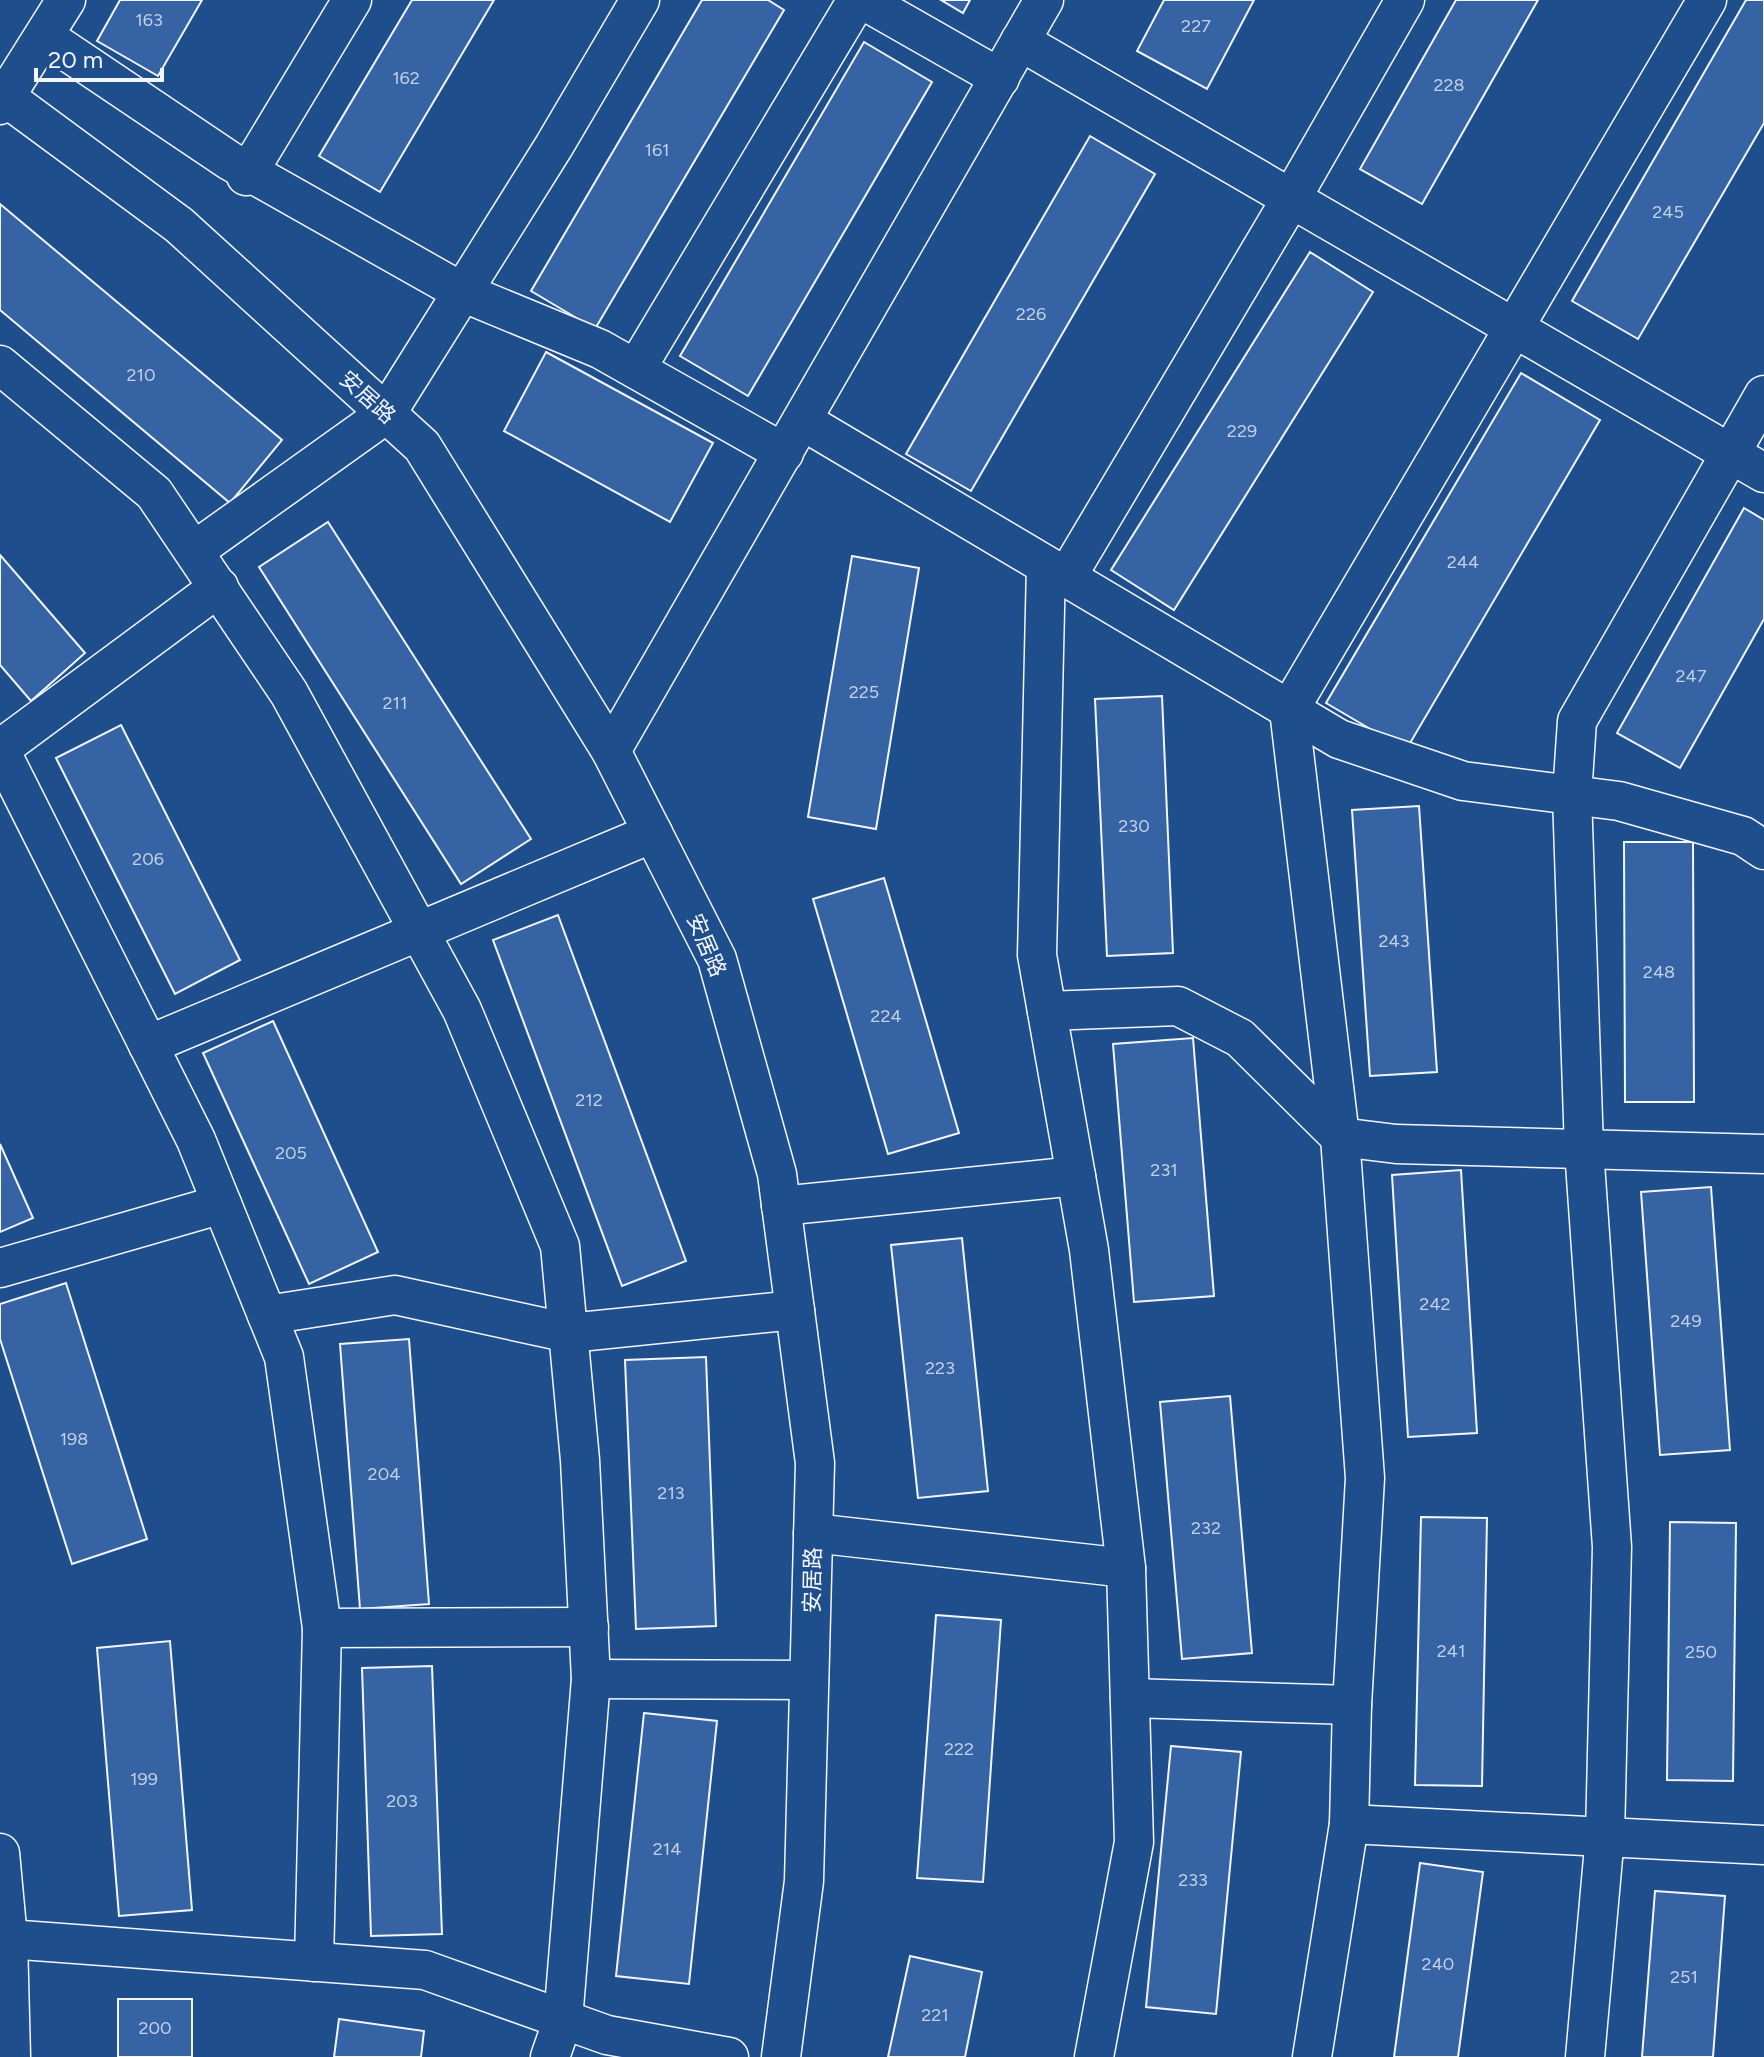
<svg xmlns="http://www.w3.org/2000/svg" width="1764" height="2057" font-family="Figtree,'Noto Sans SC',sans-serif">
<style>
.building{fill:#3563a3;stroke:#f2f6ff;stroke-width:2}
.lines{fill:none;stroke-linecap:round;stroke-linejoin:round}
.street-casing{stroke:#f2f6ff;stroke-width:41}
.street{stroke:#1f4e8c;stroke-width:38}
.labels{text-anchor:middle;stroke-width:6;stroke-linejoin:round;paint-order:stroke}
.number-label{font-size:18px;fill:#c3d1e8}
.street-label{font-size:22px;fill:#f2f6ff;stroke:#1f4e8c}
</style>
<rect width="100%" height="100%" fill="#1f4e8c"/>
<!-- building -->
<g class="building">
<polygon points="120,0 202,0 158,76 97,41"/>
<polygon points="412,0 494,0 380,192 319,156"/>
<polygon points="702,0 768,0 784,10 595,329 531,291"/>
<polygon points="941,0 970,0 963,13"/>
<polygon points="1164,0 1254,0 1207,89 1137,51"/>
<polygon points="1456,0 1538,0 1422,204 1360,169"/>
<polygon points="1746,0 1764,0 1764,123 1638,339 1572,301"/>
<polygon points="864,42 932,82 748,396 680,356"/>
<polygon points="1090,136 1155,174 971,491 906,454"/>
<polygon points="0,204 282,440 230,503 0,310"/>
<polygon points="1310,252 1373,292 1174,610 1111,570"/>
<polygon points="546,352 713,443 670,522 504,431"/>
<polygon points="1521,373 1600,420 1406,750 1326,703"/>
<polygon points="1744,508 1764,520 1764,619 1680,768 1617,733"/>
<polygon points="328,522 531,839 461,884 259,567"/>
<polygon points="0,555 85,653 31,701 0,665"/>
<polygon points="852,556 919,568 876,829 808,817"/>
<polygon points="1162,696 1173,953 1107,956 1095,699"/>
<polygon points="121,725 240,960 175,994 56,758"/>
<polygon points="1419,806 1437,1072 1370,1076 1352,810"/>
<polygon points="1624,842 1693,842 1694,1102 1625,1102"/>
<polygon points="884,878 959,1133 888,1154 813,899"/>
<polygon points="558,915 686,1261 622,1286 493,940"/>
<polygon points="273,1021 378,1252 309,1284 203,1053"/>
<polygon points="1193,1038 1214,1296 1134,1302 1113,1044"/>
<polygon points="0,1144 33,1218 0,1232"/>
<polygon points="1461,1170 1477,1433 1408,1437 1392,1175"/>
<polygon points="1711,1187 1730,1450 1660,1455 1641,1192"/>
<polygon points="962,1238 988,1491 918,1498 891,1245"/>
<polygon points="66,1283 147,1539 72,1564 0,1339 0,1304"/>
<polygon points="409,1339 429,1604 360,1609 340,1344"/>
<polygon points="706,1357 716,1626 636,1629 625,1360"/>
<polygon points="1230,1396 1252,1653 1182,1659 1160,1402"/>
<polygon points="1421,1517 1487,1518 1482,1786 1415,1785"/>
<polygon points="1670,1522 1736,1523 1733,1781 1667,1780"/>
<polygon points="936,1615 1001,1620 983,1882 917,1878"/>
<polygon points="170,1641 192,1910 119,1916 97,1648"/>
<polygon points="432,1666 442,1934 371,1936 362,1668"/>
<polygon points="644,1713 717,1721 689,1984 616,1976"/>
<polygon points="1171,1746 1241,1752 1216,2014 1146,2007"/>
<polygon points="1420,1863 1483,1872 1458,2057 1394,2057"/>
<polygon points="1655,1891 1725,1896 1713,2057 1642,2057"/>
<polygon points="910,1956 982,1972 965,2057 888,2057"/>
<rect x="118" y="1999" width="74" height="58"/>
<polygon points="339,2019 424,2031 421,2057 334,2057"/>
</g>
<g class="lines">
<!-- street casing -->
<g class="street-casing">
<g id="street">
<polyline points="863,0 1000,78"/>
<polyline points="44,36 230,161 462,292 600,349 784,453"/>
<polyline points="1020,41 1764,473"/>
<polyline points="0,93 179,225 422,446 611,751 717,959 777,1174 815,1463 804,1881 781,2057"/>
<polyline points="0,105 66,0"/>
<polyline points="246,176 352,0"/>
<polyline points="0,365 154,493 289,693 462,1010 560,1246 580,1460 591,1679 563,2020 550,2057"/>
<polyline points="636,369 857,0"/>
<polyline points="803,421 1339,739 1463,781 1619,801 1743,836 1764,850"/>
<polyline points="194,551 386,414 554,146 640,0"/>
<polyline points="1046,566 1037,955 1089,1250 1126,1568 1134,1842 1094,2057"/>
<polyline points="1066,578 1291,199 1405,0"/>
<polyline points="0,749 219,587"/>
<polyline points="0,750 196,1140 284,1357 322,1628 314,1962"/>
<polyline points="611,751 1044,0"/>
<polyline points="1047,1011 1178,1006 1240,1038 1340,1137 1396,1144 1764,1154"/>
<polyline points="148,1045 653,833"/>
<polyline points="781,1206 1076,1176"/>
<polyline points="0,1268 222,1204"/>
<polyline points="267,1315 395,1295 569,1333 795,1310"/>
<polyline points="813,1533 1126,1568"/>
<polyline points="322,1628 589,1627"/>
<polyline points="591,1679 809,1680"/>
<polyline points="1130,1698 1352,1705"/>
<polyline points="1349,1824 1764,1845"/>
<polyline points="0,1853 8,1939 11,2057"/>
<polyline points="8,1939 425,1970 607,2035 729,2057"/>
<polyline points="1312,2057 1349,1824 1352,1705 1365,1478 1340,1137 1289,710 1707,0"/>
<polyline points="1585,2057 1605,1836 1612,1547 1584,1149 1572,795 1577,721 1764,395"/>
</g>
</g>
<!-- street -->
<use href="#street" class="street"/>
</g>
<g class="labels">
<!-- number labels -->
<g class="number-label">
<text x="149" y="26">163</text>
<text x="1196" y="32">227</text>
<text x="406" y="84">162</text>
<text x="1449" y="91">228</text>
<text x="657" y="156">161</text>
<text x="1668" y="218">245</text>
<text x="1031" y="320">226</text>
<text x="141" y="381">210</text>
<text x="1242" y="437">229</text>
<text x="1463" y="568">244</text>
<text x="1691" y="682">247</text>
<text x="864" y="698">225</text>
<text x="395" y="709">211</text>
<text x="1134" y="832">230</text>
<text x="148" y="865">206</text>
<text x="1394" y="947">243</text>
<text x="1659" y="978">248</text>
<text x="886" y="1022">224</text>
<text x="589" y="1106">212</text>
<text x="291" y="1159">205</text>
<text x="1164" y="1176">231</text>
<text x="1435" y="1310">242</text>
<text x="1686" y="1327">249</text>
<text x="940" y="1374">223</text>
<text x="74" y="1445">198</text>
<text x="384" y="1480">204</text>
<text x="671" y="1499">213</text>
<text x="1206" y="1534">232</text>
<text x="1451" y="1657">241</text>
<text x="1701" y="1658">250</text>
<text x="959" y="1755">222</text>
<text x="144" y="1785">199</text>
<text x="402" y="1807">203</text>
<text x="667" y="1855">214</text>
<text x="1193" y="1886">233</text>
<text x="1438" y="1970">240</text>
<text x="1684" y="1983">251</text>
<text x="935" y="2021">221</text>
<text x="155" y="2034">200</text>
</g>
<!-- street labels -->
<g class="street-label">
<text transform="translate(368 397) rotate(42)" y="8">安居路</text>
<text transform="translate(707 945) rotate(67)" y="8">安居路</text>
<text transform="translate(812 1580) rotate(-89)" y="8">安居路</text>
</g>
</g>
<!-- scale -->
<path d="M36 68v12h126v-12" fill="none" stroke="#f2f6ff" stroke-width="4"/>
<text x="48" y="68" font-size="24" fill="#f2f6ff" stroke="#1f4e8c" stroke-width="6" paint-order="stroke">20 m</text>
</svg>
